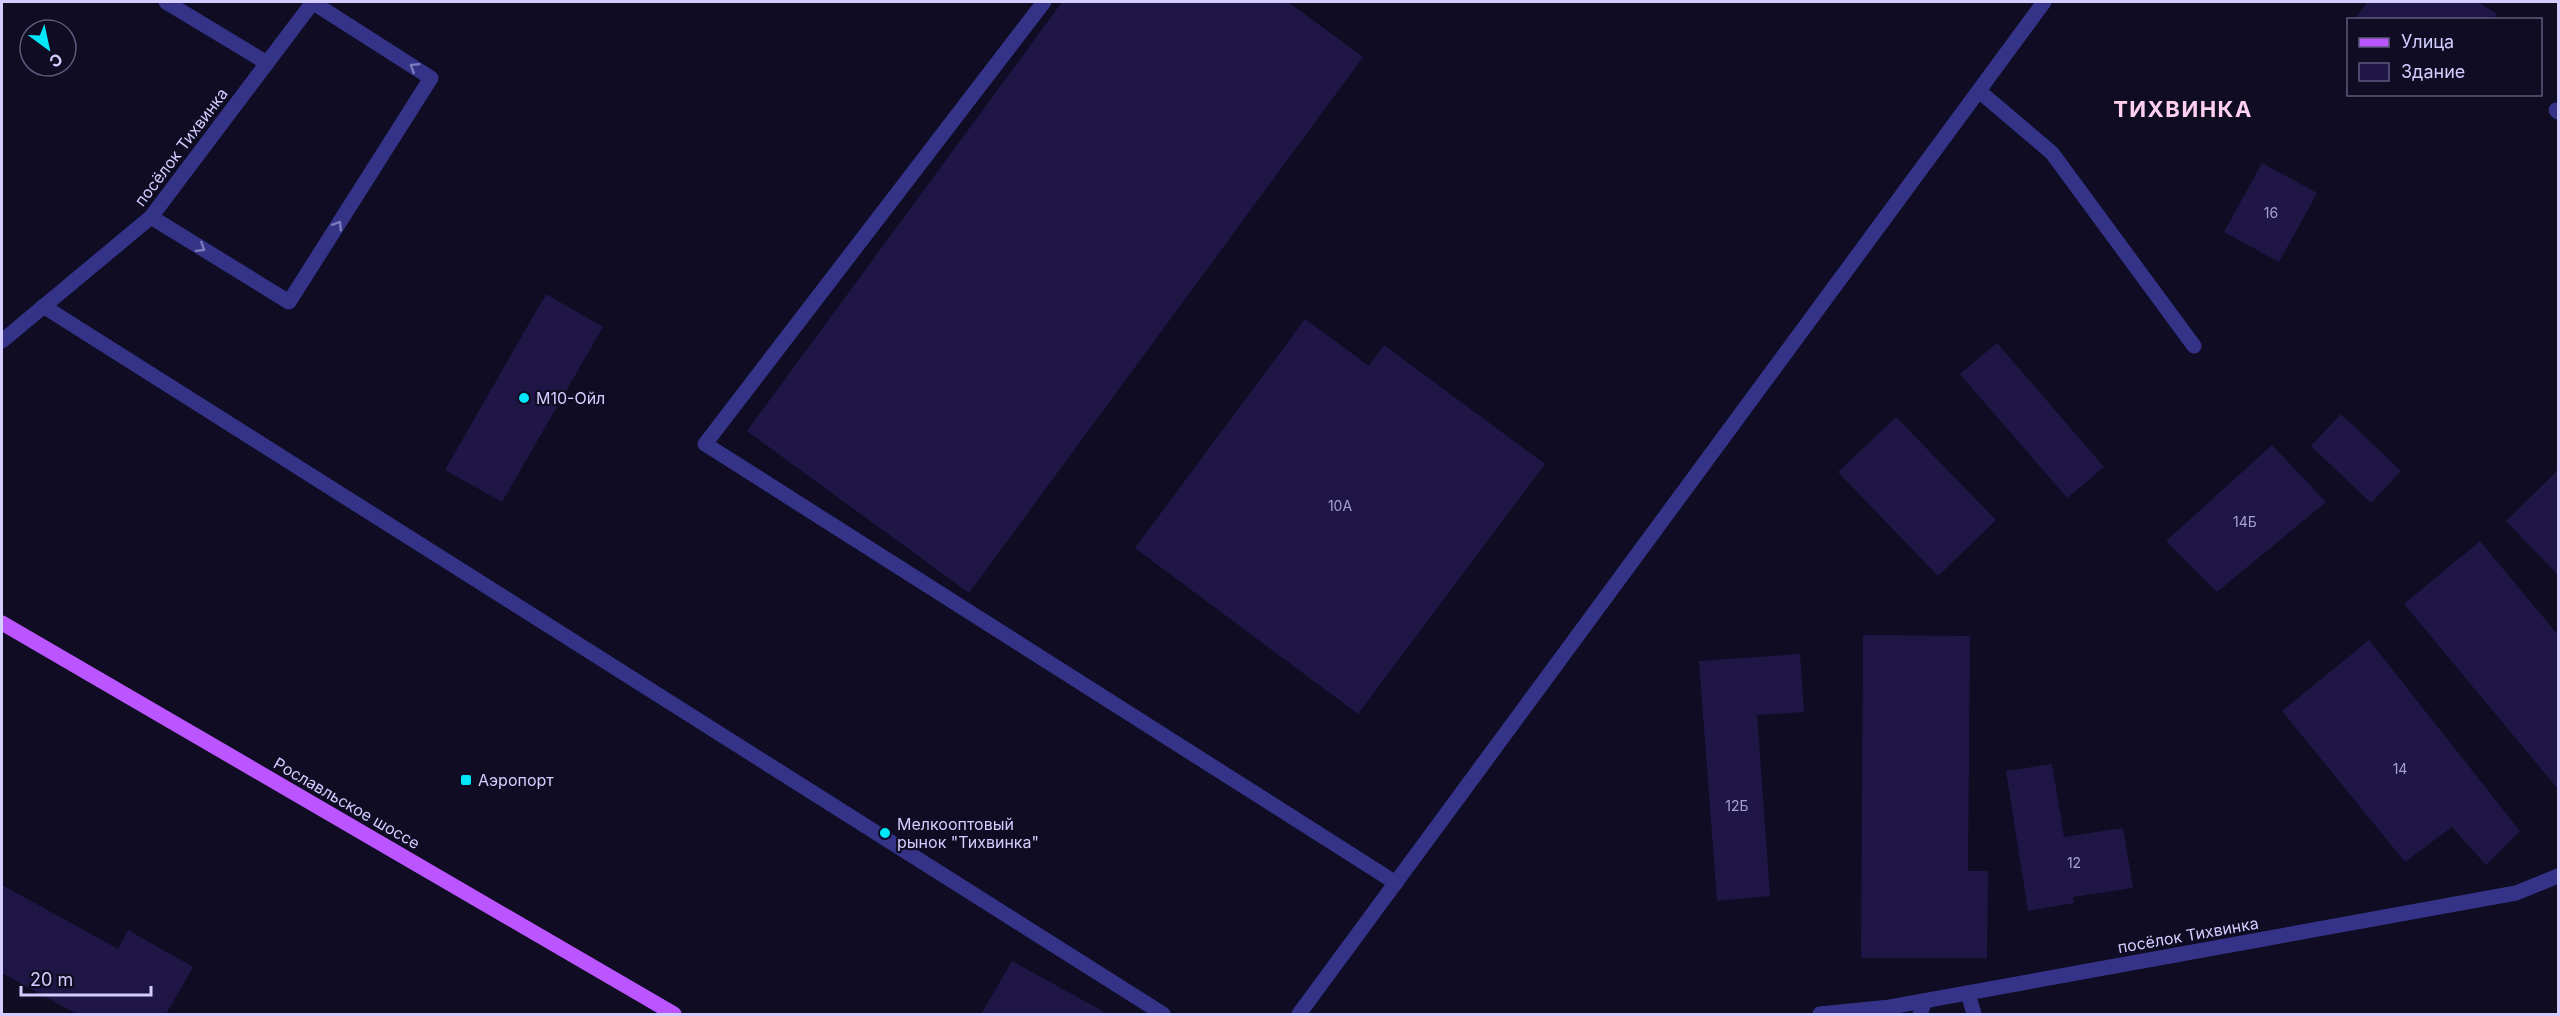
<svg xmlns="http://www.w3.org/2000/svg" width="2560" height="1016" font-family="Inter,sans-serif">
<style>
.building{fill:#1f1646}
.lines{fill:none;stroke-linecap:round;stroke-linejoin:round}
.service{stroke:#343387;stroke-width:15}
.minor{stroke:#343387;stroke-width:15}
.primary{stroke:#b5f;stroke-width:15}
.oneway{stroke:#7c79bd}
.poi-dot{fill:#00e7f9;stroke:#0f0c24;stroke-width:2}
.labels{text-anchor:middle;stroke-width:4.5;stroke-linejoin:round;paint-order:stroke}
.number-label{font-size:14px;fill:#a6a0d1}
.street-label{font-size:16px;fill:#d3ceff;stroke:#0f0c24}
.poi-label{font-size:16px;fill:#d3ceff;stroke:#0f0c24;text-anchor:start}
.district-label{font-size:22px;font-weight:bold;letter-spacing:1.5px;fill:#ffd0ef;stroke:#0f0c24}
</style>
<rect width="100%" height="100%" fill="#0f0c24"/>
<!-- building -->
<g class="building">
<polygon points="1062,2 1288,2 1363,57 969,593 747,431"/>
<polygon points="2367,2 2478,2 2497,14 2493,20 2358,20 2356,18"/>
<polygon points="2262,163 2317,193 2279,262 2224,232"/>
<polygon points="546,294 603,327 502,502 445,470"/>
<polygon points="1305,319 1369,366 1384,345 1545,464 1358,714 1135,548"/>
<polygon points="1997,343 2104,467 2067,498 1960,374"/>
<polygon points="2341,414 2401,471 2371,503 2311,446"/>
<polygon points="1896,417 1996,520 1938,576 1838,472"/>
<polygon points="2272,445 2326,502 2217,592 2166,541"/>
<polygon points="2558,470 2558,575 2506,521"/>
<polygon points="2480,541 2558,635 2558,789 2404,604"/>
<polygon points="1863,635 1970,636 1968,871 1988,871 1987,958 1861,958"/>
<polygon points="2369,640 2520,831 2486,865 2452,827 2405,862 2282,711"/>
<polygon points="1800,654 1804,712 1757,715 1770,896 1717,901 1699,661"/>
<polygon points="2052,764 2064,837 2123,828 2133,888 2073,897 2074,903 2028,911 2006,771"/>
<polygon points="2,885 118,949 128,930 193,967 166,1014 77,1014 2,973"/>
<polygon points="1012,961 1108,1014 985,1014 982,1013"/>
</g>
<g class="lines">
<!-- service -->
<g class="service">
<polyline points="166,2 267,63"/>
<polyline points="1044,2 705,444 1396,883"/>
<polyline points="151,217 289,302 431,78 312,2"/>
<polyline points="43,306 1163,1014"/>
<polyline points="1968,993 1974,1014"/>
<polyline points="1920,1014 1925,1001"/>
</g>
<!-- minor -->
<g class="minor">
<polyline points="1979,91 2052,153 2194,346"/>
<polyline points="2556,110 2558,112"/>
<polyline points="2,341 151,217 313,2"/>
<polyline points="1299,1014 2044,2"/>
<polyline points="1820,1014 1890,1007 2516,893 2558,876"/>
</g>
<!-- primary -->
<polyline class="primary" points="2,623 674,1014"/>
</g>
<!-- one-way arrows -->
<defs><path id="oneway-chevron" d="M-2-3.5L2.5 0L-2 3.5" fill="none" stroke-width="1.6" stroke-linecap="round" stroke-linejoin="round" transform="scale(1.5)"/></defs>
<g class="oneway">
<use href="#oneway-chevron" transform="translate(414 67) rotate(-148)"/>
<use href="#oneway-chevron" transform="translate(338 225) rotate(-58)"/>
<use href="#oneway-chevron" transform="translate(201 248) rotate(32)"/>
</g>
<!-- markers -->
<g class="poi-dot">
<circle cx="524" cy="398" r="6"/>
<rect x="460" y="774" width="12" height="12" rx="3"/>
<circle cx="885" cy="833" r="6"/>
</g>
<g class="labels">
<!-- number labels -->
<g class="number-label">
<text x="2271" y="218">16</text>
<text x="1340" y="511">10А</text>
<text x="2245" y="527">14Б</text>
<text x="2400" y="774">14</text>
<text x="1737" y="811">12Б</text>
<text x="2074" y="868">12</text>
</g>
<!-- street labels -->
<g class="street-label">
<text transform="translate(181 147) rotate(-53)" y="6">посёлок Тихвинка</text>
<text transform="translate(347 803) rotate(30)" y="6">Рославльское шоссе</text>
<text transform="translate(2188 935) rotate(-10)" y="6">посёлок Тихвинка</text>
</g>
<!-- poi labels -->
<g class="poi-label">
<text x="536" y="404">М10-Ойл</text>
<text x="478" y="786">Аэропорт</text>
<text x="897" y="830">Мелкооптовый<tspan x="897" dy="18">рынок "Тихвинка"</tspan></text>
</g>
<!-- district labels -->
<g class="district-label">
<text x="2183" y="117">ТИХВИНКА</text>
</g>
</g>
<!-- border -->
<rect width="2560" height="1016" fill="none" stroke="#d3ceff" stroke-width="6"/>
<!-- legend -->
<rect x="2347" y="18" width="195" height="78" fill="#0f0c24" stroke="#5d5a7c" stroke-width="1.5"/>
<rect x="2359" y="38" width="30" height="9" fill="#bb55ff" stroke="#5d5a7c" stroke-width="1.5"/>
<text x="2401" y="48" font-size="18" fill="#d3ceff">Улица</text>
<rect x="2359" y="63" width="30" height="18" fill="#1f1646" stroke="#5d5a7c" stroke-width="1.5"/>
<text x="2401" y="78" font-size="18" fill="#d3ceff">Здание</text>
<!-- north arrow -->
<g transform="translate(48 48) rotate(147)"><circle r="28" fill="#0f0c24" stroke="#5d5a7c" stroke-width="1.5"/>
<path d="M0-4.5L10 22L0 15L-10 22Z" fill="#00e7f9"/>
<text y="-9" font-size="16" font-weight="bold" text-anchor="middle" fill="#d3ceff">С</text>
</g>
<!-- scale -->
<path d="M21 986v9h130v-9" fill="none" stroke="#d3ceff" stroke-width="3"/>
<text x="30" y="986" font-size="18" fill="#d3ceff" stroke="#0f0c24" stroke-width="4.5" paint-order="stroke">20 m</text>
</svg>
